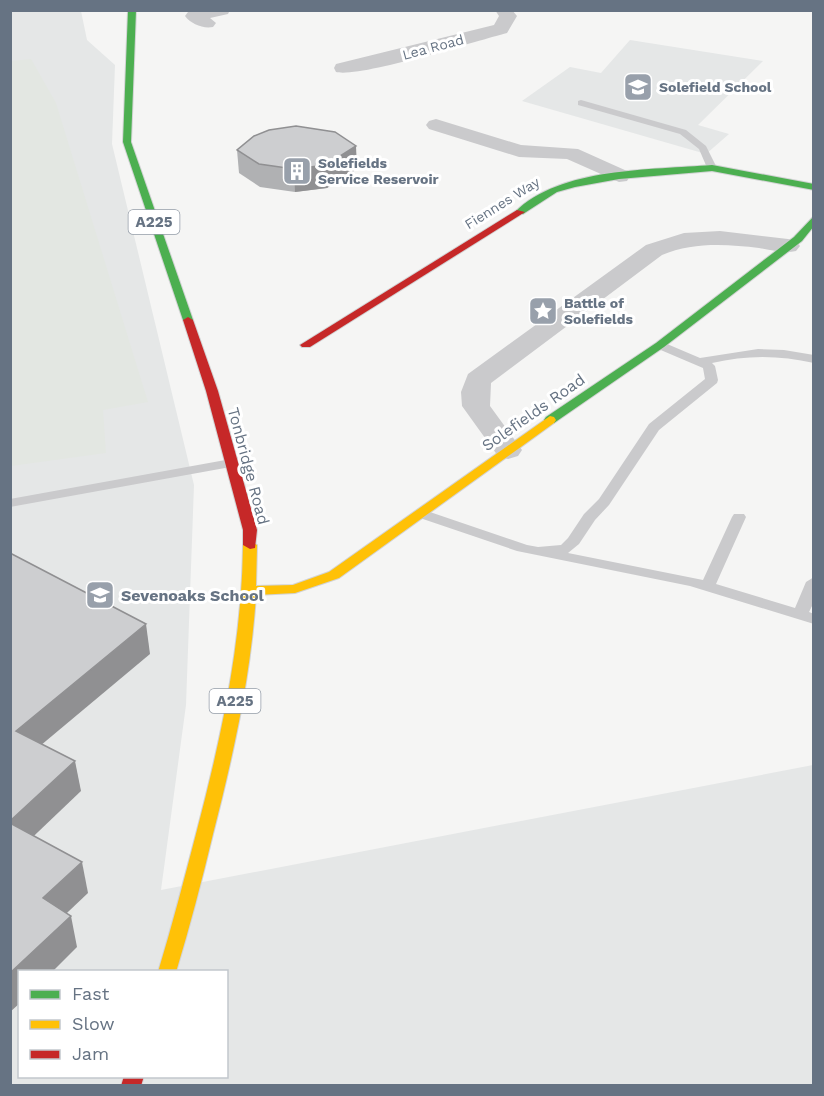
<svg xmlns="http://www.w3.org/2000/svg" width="824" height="1096" font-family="'Work Sans',sans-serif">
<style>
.built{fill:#e5e7e7;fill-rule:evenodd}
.green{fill:#e3e7e2}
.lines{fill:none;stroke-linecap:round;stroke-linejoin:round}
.fast-casing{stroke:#d2d3d4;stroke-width:2}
.slow-casing{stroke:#d2d3d4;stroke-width:2}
.jam-casing{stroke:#d2d3d4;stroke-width:2}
.lane{fill:#cacacc;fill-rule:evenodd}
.street{fill:#cacacc;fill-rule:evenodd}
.fast{fill:#4caf50;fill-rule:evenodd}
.slow{fill:#ffc107;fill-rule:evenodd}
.jam{fill:#c62828;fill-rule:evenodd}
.wall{fill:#b0b1b3}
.shaded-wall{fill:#909092}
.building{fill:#cdced0;stroke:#909092;stroke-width:1.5}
.labels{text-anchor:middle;stroke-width:6;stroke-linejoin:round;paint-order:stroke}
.far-street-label{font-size:14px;fill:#667383;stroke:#fff}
.far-poi-label{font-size:14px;font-weight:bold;fill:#667383;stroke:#fff;text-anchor:start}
.shield{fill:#fff;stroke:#949da8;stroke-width:1.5}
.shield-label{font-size:15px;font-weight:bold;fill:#667383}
.street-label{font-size:16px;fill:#667383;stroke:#fff}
.poi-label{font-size:16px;font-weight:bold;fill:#667383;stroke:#fff;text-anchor:start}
</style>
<rect width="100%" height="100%" fill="#f5f5f4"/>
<!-- built -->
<g class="built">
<path d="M10,11H81L87,40L115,65L112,144L194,485L186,705L161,890L813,765V1085H11ZM20,972H226V1076H20Z"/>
<polygon points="630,40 763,61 698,125 729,134 706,154 522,101 570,67 601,73"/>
</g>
<!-- green -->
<polygon class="green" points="31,59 56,103 148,402 103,410 106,453 11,466 11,61"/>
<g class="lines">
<!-- fast casing -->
<g class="fast-casing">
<g id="fast">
<polygon points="128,10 136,10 131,142 193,320 188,323 183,320 123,142"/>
<path d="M712,165L814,184V190L712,171L619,179L575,187L557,192L523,214L515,212C560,167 652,170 712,165Z"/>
<polygon points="814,216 814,226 802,241 664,347 554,423 546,423 544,420 546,417 656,343 794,237"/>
</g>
</g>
<!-- slow casing -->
<g class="slow-casing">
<path id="slow" d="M550,416L554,417L556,420L554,423L339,578L295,593L256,595C251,676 233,756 213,834C202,880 190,926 176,972H158C172,926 184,880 196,834C221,739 242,644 243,545L245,542L250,541L257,545L256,586L293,585L329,572Z"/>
</g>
<!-- jam casing -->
<g class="jam-casing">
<g id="jam">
<polygon points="517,210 525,212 310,347 302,347 300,345"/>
<polygon points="188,317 193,320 218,391 257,530 255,548 250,549 243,545 243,530 206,391 183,320"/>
<polygon points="124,1076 144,1076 141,1086 121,1086"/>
</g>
</g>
<!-- lane -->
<g class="lane">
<polygon points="581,100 686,130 706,146 717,168 708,170 699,149 680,134 578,105 578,101"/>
<path d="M660,341L700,358L758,349L784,350L814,355V363C779,355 746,355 712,363L715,366L718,380L717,383L659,430L609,505L595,520L579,544L568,553L703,580L732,517L734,514H744L746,517L716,584L795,608L806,582L814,577V602L809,612L814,614V624L690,586L517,551L417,517L415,514L417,511H427L527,545L538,547L561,545L568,538L584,514L599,499L649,424L705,379L703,368L656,348L654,345Z"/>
<polygon points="231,459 236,460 238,463 236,466 10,507 10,499"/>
</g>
<!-- street -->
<g class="street">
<path d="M230,10L228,14L210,18L216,23L213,27C203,29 191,24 185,16L188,12Z"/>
<path d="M495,10H512L517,16L507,33C476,41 360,78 336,72L334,68L336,64L494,25L499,16Z"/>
<polygon points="436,119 521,145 578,149 627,171 630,176 627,181 619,182 567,159 519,157 429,129 426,125 429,121"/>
<path d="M720,231L788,239L796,241L800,246L796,251C784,254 772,250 759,248C727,244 692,242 662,255L491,383L490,406L522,450L518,456L508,459L498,456L462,406L461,392L468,374L646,245L684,233Z"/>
</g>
<!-- fast -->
<use href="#fast" class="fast"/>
<!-- slow -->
<use href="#slow" class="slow"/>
<!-- jam -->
<use href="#jam" class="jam"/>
</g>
<!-- wall -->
<polygon class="wall" points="237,150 357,169 327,188 295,192 260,187 239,173"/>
<!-- shaded-wall -->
<g class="shaded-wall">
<polygon points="356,146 357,169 327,188 295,192 294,169"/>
<polygon points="146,624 150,654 22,761 16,731"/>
<polygon points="75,761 81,791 16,853 10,830 10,821"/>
<polygon points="82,862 88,893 50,929 43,898"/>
<polygon points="71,916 77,947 52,972 20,972 20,1003 10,1012 10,973"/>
</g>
<!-- building -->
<g class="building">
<polygon points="296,126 335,132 356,146 326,165 294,169 259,164 237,150 254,136 269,130"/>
<polygon points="10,553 146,624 16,731 75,761 10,821"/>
<polygon points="10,823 82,862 43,898 71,916 10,973"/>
</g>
<!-- icons -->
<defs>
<g id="school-square" transform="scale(1.5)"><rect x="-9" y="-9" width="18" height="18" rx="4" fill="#98a0ab" stroke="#fff"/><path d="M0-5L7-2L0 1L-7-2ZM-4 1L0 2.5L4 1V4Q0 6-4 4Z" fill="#fff"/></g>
<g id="building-square" transform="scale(1.5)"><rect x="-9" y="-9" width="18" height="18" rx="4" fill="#98a0ab" stroke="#fff"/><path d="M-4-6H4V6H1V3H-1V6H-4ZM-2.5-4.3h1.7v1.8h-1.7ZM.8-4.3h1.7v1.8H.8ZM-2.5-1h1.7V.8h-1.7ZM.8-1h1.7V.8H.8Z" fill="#fff"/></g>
<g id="sight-square" transform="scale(1.5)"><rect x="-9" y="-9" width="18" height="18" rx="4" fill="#98a0ab" stroke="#fff"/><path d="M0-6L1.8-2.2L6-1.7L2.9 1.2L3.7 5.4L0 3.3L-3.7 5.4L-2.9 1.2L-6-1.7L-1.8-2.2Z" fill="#fff"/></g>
</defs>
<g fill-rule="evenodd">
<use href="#school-square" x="638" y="87"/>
<use href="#building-square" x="297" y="171"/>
<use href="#sight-square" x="543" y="311"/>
<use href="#school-square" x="100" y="595"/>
</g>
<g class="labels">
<!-- far-street labels -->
<g class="far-street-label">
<text transform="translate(433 47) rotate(-15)" y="5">Lea Road</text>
<text transform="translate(502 203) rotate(-32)" y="5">Fiennes Way</text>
</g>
<!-- far-poi labels -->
<g class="far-poi-label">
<text x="659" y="92">Solefield School</text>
<text x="318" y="168">Solefields<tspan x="318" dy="16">Service Reservoir</tspan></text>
<text x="564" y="308">Battle of<tspan x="564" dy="16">Solefields</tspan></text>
</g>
<!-- shield labels -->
<g class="shield">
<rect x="128.5" y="210" width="51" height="24" rx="4.5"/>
<rect x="209.5" y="689" width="51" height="24" rx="4.5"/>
</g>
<g class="shield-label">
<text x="154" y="227">A225</text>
<text x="235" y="706">A225</text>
</g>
<!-- street labels -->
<g class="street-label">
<text transform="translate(533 412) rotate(-35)" y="6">Solefields Road</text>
<text transform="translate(249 466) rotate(75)" y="6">Tonbridge Road</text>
</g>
<!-- poi labels -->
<g class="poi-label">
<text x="121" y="601">Sevenoaks School</text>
</g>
</g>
<!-- border -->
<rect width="824" height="1096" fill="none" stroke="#667383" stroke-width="24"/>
<!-- legend -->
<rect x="18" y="970" width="210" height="108" fill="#ffffff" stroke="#c2c7cd" stroke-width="1.5"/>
<rect x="30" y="990" width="30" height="9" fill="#4caf50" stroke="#c2c7cd" stroke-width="1.5"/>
<text x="72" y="1000" font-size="18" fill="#667383">Fast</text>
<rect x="30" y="1020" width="30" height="9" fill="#ffc107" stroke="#c2c7cd" stroke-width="1.5"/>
<text x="72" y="1030" font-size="18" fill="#667383">Slow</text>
<rect x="30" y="1050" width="30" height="9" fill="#c62828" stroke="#c2c7cd" stroke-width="1.5"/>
<text x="72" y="1060" font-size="18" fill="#667383">Jam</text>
</svg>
